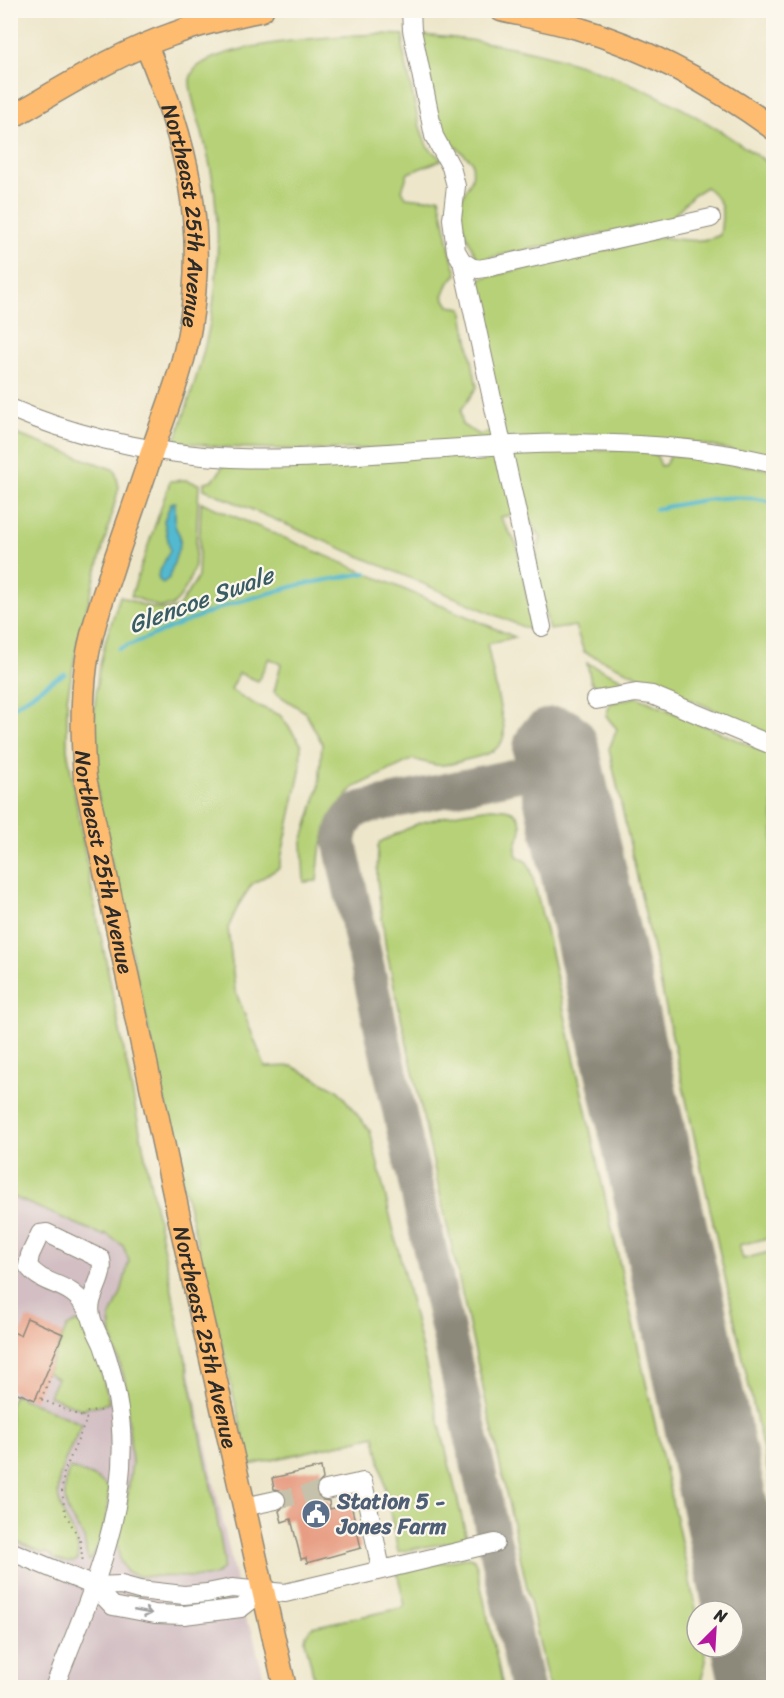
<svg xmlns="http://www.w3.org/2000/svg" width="784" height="1698" font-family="Sriracha,sans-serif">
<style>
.industrial{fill:#d2bec3}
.green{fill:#b6d177;stroke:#707e51;stroke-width:1.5}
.water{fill:#52b9d0;stroke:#3e727e;stroke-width:1.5}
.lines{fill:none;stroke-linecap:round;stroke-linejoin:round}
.stream{stroke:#52b9d0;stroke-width:4}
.taxiway{stroke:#8c887a;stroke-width:34}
.runway{stroke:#8c887a;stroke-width:86}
.building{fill:#e79c82}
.minor-tunnel{stroke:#c6c1aa;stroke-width:18;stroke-dasharray:18 9;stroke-linecap:butt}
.minor-casing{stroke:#8c887a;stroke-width:20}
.major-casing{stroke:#8c887a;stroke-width:25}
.path{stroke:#8c887a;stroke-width:2;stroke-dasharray:1.5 4.5;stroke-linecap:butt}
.minor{stroke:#fff;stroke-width:18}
.major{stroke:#febc70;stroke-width:22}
.oneway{stroke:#a0a0a0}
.labels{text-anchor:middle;stroke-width:4.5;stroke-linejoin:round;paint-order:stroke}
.street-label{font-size:22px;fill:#2b2b2b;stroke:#fbf7ec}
.service-label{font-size:22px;font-weight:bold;fill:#4e5e75;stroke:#fbf7ec;text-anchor:start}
.water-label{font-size:24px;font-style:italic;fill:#395d65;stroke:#fbf7ec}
</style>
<rect width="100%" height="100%" fill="#fbf7ec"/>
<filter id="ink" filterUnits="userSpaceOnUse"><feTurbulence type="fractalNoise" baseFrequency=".0167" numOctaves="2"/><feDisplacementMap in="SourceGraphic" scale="12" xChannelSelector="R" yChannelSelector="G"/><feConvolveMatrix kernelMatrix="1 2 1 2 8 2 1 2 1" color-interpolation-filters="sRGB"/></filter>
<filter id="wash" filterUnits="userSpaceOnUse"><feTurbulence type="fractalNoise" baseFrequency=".008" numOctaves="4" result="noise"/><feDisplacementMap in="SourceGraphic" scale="24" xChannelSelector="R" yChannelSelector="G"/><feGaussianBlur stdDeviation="1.35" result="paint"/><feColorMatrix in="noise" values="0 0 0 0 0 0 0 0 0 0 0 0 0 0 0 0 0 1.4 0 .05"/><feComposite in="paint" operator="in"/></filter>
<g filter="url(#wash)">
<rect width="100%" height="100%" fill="#ede6ca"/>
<!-- industrial -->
<polygon class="industrial" points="11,1162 158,1228 244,1618 252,1630 266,1687 11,1688"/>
<!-- green -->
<g class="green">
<path d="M378,34L404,35L403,51L419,124L427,146L442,160L408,173L402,190L406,197L424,199L439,197L451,254L457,274L449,282L443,296L449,306L462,308L477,387L461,410L462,425L480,435L494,430L473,280L662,237C682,240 701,244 720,235C723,211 726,204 706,187L693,195L669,220L478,260C470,241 454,218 463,196C471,177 474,184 472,161L439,132L421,35C532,43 631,73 725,134C741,145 758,155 773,167V459L687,441L312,450L221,447L175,441C206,355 225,289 215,196C213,174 207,151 201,129C197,114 190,96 190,81C190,77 193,71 196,68C224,42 338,36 378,34Z"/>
<polygon points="10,432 115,470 119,487 78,641 67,699 67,749 89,876 214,1501 224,1560 222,1570 215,1575 205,1577 139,1576 127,1572 120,1561 117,1542 126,1506 132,1463 125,1381 112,1338 110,1318 121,1293 129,1261 123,1246 105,1233 105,1236 11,1196"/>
<path d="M644,449L657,456L661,466L665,465L671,454L773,470V736L584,652L575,626L549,630L535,565L541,537L523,513L500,517L517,545L533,628L530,630L204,489V482C218,481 218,472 225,463L509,451Z"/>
<polygon points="186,480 199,484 195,565 188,584 179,599 172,606 159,607 131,596 170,481"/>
<path d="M201,502L515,637L487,644L504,727C507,752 483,756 465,760C456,763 446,766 436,765C429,764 421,761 413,759L353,788L330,818L320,851L317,881L304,882L302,842L319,787L322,743L305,712L274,692L281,664L269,658L258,681L239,673L231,690L256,705L280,715L301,744L300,772L279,868L252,884L239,904L228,928L235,990L265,1067L292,1066L338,1090L370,1131L467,1539L398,1552L375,1436L250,1465L176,1153L101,816L91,744L98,674L106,639L120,596C139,604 157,613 178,608L198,577Z"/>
<polygon points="587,663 639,687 602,690 591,682"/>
<polygon points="637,697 773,755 773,1237 739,1245 743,1259 773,1251 773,1495 609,749 617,729 606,716 610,703"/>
<path d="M491,808C505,809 518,808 521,824C521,827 521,831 520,834C517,843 514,846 517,856L527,862L531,870L548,939L697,1614V1647H704L706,1661L701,1681L706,1687H549L386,949L377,879L378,846L380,842L419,823L459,813Z"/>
<polygon points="77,1322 84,1324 98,1357 109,1403 81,1409 49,1396 57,1378 47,1373 67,1327"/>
<path d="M14,1395L82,1424C71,1448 52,1477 60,1504C67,1528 81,1533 77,1561C67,1564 62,1562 52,1558V1555L45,1552L42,1553L11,1539L10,1403Z"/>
<path d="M70,1468C82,1473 103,1478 109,1490C108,1512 103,1544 89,1561C85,1554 86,1546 84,1538C80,1530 73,1522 69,1514C63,1499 64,1482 70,1468Z"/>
<polygon points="470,1557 474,1559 476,1564 503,1687 316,1687 305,1640 306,1635 312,1627 402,1608 405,1605 397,1572"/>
</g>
<!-- water -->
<polygon class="water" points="175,502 175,526 180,536 180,544 169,578 163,583 159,580 158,575 170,550 164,521 171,503"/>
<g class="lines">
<!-- stream -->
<g class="stream">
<path d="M655,509C697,501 730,492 774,502"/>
<polyline points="119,649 230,604 299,585 366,573"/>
<polyline points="10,709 52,681 65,674"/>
</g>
<!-- taxiway -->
<path class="taxiway" d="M527,1688L340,843C341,827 347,815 362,808L560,766"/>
<!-- runway -->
<polyline class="runway" points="556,750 682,1308 764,1688"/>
</g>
<g id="blocks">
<!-- building -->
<g class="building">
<polygon points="27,1318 63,1334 35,1400 10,1390 10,1331 20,1335"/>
<polygon points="321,1467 323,1479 316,1486 315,1493 322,1500 329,1501 330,1509 351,1504 361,1548 307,1563 306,1558 301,1559 291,1519 282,1522 279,1511 286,1504 287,1497 280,1490 274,1489 272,1478"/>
</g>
</g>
</g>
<g filter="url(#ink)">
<use href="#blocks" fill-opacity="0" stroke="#8c887a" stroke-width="1.5"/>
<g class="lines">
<!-- minor-tunnel -->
<polyline class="minor-tunnel" points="276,1500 326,1490"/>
<!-- minor casing -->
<g class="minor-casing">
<g id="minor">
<polyline points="411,10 412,30 434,136 451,167 456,186 452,219 456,251 462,261 471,267 478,269 490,267 711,218"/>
<polyline points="462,261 542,627"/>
<path d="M10,408C70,434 139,450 203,456C269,462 337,456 403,452C526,443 652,434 774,464"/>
<polyline points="596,700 636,693 652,695 774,746"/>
<polyline points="326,1490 363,1482 381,1569"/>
<polyline points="244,1507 276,1500"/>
<polyline points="10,1551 94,1586 121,1585 139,1590 184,1595 207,1593 232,1588 285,1593 495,1543"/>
<polyline points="94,1586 113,1606 155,1614 184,1615 241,1608 263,1591"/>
<path d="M54,1688C90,1595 137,1500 117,1398C114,1380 109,1362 103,1345C99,1336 93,1326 91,1316C86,1296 106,1280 101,1259L47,1233L40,1234L30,1255L28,1266C46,1290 72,1278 90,1315"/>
</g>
</g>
<!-- major casing -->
<g class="major-casing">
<g id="major">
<path d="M501,10C526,16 552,21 577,28C648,49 714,85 774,129"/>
<path id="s1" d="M146,45C186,139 207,224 190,327C184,366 169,403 156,440C143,480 129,520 115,560C104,595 91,629 86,665C81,703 82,740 85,778L179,1217L285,1688"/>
<path d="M10,118C63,88 115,54 173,34C202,23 232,17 262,10"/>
</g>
</g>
<!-- path -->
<g class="path">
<polyline points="36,1397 87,1419 64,1472 62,1491 65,1513 80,1540 83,1563"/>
<polyline points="41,1399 51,1376"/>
<polyline points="82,1416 88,1412 104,1410"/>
</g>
<!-- minor -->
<use href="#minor" class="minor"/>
<!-- major -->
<use href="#major" class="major"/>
</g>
<!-- one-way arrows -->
<defs><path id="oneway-shaft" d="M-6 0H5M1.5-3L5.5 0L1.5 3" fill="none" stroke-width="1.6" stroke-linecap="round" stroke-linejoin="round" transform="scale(1.5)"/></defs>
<use class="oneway" href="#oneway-shaft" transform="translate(143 1612) rotate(11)"/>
</g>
<!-- icons -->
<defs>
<g id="civic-disc" transform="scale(1.5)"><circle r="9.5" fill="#5c6f8a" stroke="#fbf7ec"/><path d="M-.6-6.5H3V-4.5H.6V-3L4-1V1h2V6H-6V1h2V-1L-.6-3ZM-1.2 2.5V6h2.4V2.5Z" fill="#fff"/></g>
</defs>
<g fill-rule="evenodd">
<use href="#civic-disc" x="316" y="1514"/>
</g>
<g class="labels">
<!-- street labels -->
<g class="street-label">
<text dy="8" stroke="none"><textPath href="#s1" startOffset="177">Northeast 25th Avenue</textPath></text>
<text dy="8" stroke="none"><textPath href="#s1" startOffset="843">Northeast 25th Avenue</textPath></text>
<text dy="8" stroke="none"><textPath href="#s1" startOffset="1329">Northeast 25th Avenue</textPath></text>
</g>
<!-- service labels -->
<g class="service-label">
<text x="337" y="1509">Station 5 -<tspan x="337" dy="25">Jones Farm</tspan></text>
</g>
<!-- water labels -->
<g class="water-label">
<text transform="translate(201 600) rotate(-20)" y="8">Glencoe Swale</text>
</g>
</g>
<!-- margin -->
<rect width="784" height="1698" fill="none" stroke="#fbf7ec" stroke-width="36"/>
<!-- north arrow -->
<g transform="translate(715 1629) rotate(24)"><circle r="28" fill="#fbf7ec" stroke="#a8a59f" stroke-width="1.5"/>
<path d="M0-4.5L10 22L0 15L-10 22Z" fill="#b5179e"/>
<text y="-9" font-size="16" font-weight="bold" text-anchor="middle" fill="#2b2b2b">N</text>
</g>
</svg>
